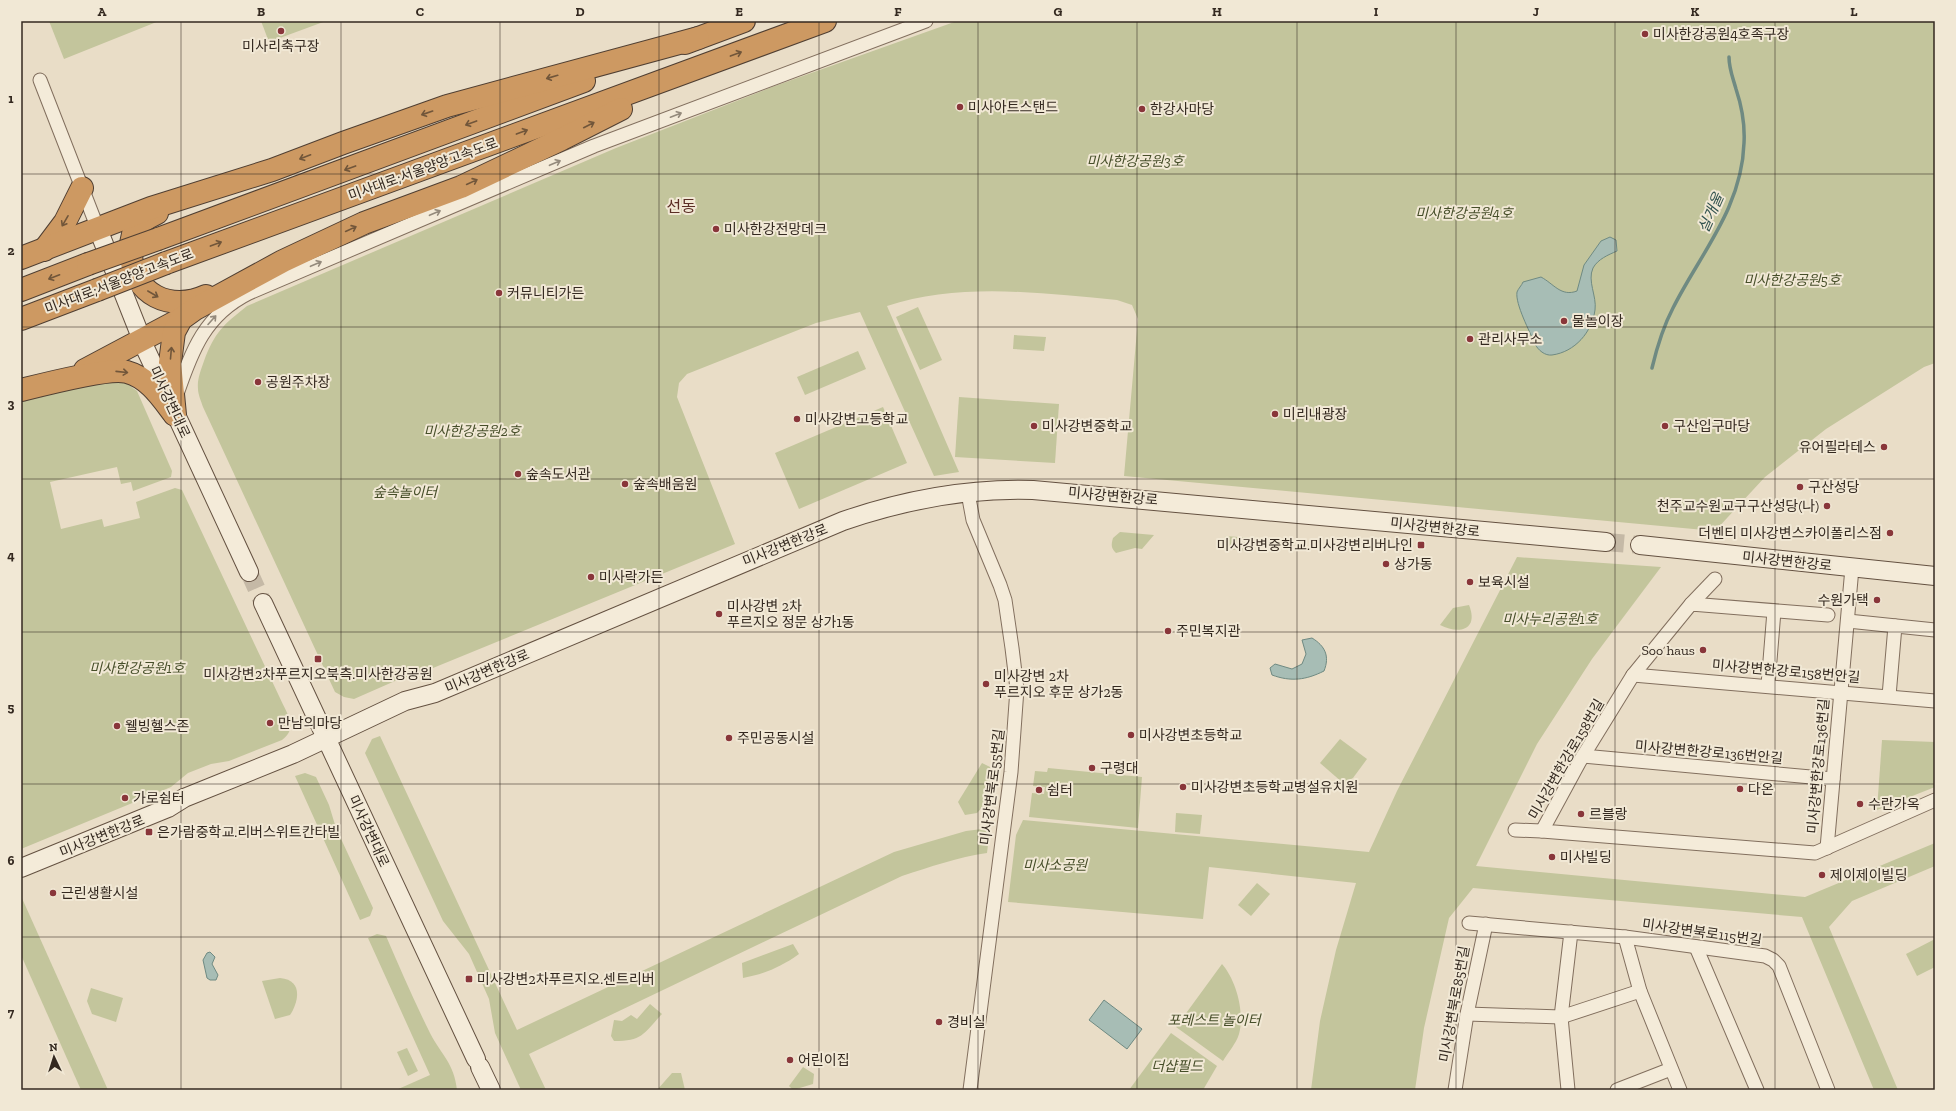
<svg xmlns="http://www.w3.org/2000/svg" width="1956" height="1111" font-family="'Zilla Slab','Noto Sans KR',serif">
<style>
.green{fill:#c3c59c}
.water{fill:#a7bdb5;stroke:#6f8a82}
.lines{fill:none;stroke-linecap:round;stroke-linejoin:round}
.stream{stroke:#6f8a82;stroke-width:3.5}
.secondary-tunnel{stroke:#c5b9a6;stroke-width:18;stroke-dasharray:18 9;stroke-linecap:butt}
.street-casing{stroke:#826f5e;stroke-width:15}
.secondary-casing{stroke:#645141;stroke-width:20}
.highway-casing{stroke:#503f32;stroke-width:24}
.street{stroke:#f4ebd9;stroke-width:13}
.secondary{stroke:#f4ebd9;stroke-width:18}
.highway{stroke:#cd9962;stroke-width:22}
.highway-bridge-casing{stroke:#503f32;stroke-width:24;stroke-linecap:butt}
.highway-bridge{stroke:#cd9962;stroke-width:22}
.oneway{stroke:#71563a}
.oneway2{stroke:#948a7c}
.grid{fill:none;stroke:#342920;stroke-width:1;stroke-opacity:0.55}
.poi-dot{fill:#89363a;stroke:#f1e8d5;stroke-width:1.5}
.labels{text-anchor:middle;stroke-width:4;stroke-linejoin:round;paint-order:stroke}
.poi-label{font-size:14px;fill:#342920;stroke:#f1e8d5;text-anchor:start}
.park-label{font-size:14px;font-style:italic;fill:#464e29;stroke:#f1e8d5}
.street-label{font-size:14px;fill:#342920;stroke:#f1e8d5}
.water-label{font-size:15px;font-style:italic;fill:#31524e;stroke:#f1e8d5}
.quarter-label{font-size:16px;fill:#5b2e25;stroke:#f1e8d5}
.neatline{fill:none;stroke:#342920;stroke-width:1.5}
.grid-label{font-size:13px;text-anchor:middle;font-weight:bold;fill:#342920}
</style>
<rect width="100%" height="100%" fill="#e9ddc7"/>
<!-- green -->
<g class="green">
<polygon points="49,21 159,21 64,59"/>
<polygon points="261,21 326,21 269,42"/>
<path d="M957,21H1935V363L1924,367L1826,429L1765,477L1715,531L1124,476L1138,319L1132,305L1117,300C1042,293 959,282 887,306L959,472L934,476L860,312L816,323L687,374L679,383L677,397L735,544L433,668L395,681L354,699L344,697L335,692L203,407C201,401 198,394 198,389C197,379 201,370 204,361C215,332 223,325 247,306L616,148L772,87Z"/>
<polygon points="918,307 942,360 920,370 896,317"/>
<polygon points="1014,335 1046,337 1044,351 1013,349"/>
<polygon points="858,351 866,369 805,395 797,377"/>
<path d="M99,376L126,383L137,391L172,471L171,477L133,491L131,482L121,484L117,467L50,482L61,529L102,519L104,527L140,518L136,502L175,488L182,490L279,696C286,712 299,728 282,740L229,761L211,764L188,773L171,787L21,849V398Z"/>
<polygon points="959,397 1059,404 1055,463 955,457"/>
<polygon points="883,407 907,463 799,509 775,453"/>
<path d="M1120,532L1154,535L1142,549L1135,548L1116,553C1111,548 1111,545 1113,538Z"/>
<polygon points="1225,536 1253,538 1252,551 1224,549"/>
<polygon points="1517,557 1661,567 1592,659 1537,744 1476,866 1805,897 1935,843 1935,866 1852,901 1829,927 1898,1090 1874,1090 1802,917 1473,888 1449,918 1424,1028 1415,1090 1311,1090 1320,1021 1336,950 1356,883 1209,867 1203,919 1008,902 1016,835 1023,820 1369,852 1397,791"/>
<path d="M1469,605C1479,630 1459,635 1440,625L1453,608Z"/>
<path d="M380,736L517,1030L894,852L966,831L990,828L987,853C958,857 930,867 902,876L529,1054L546,1090H521L495,1033L489,999L469,954L443,921L365,753L372,739Z"/>
<polygon points="1340,739 1367,759 1353,778 1343,783 1320,763"/>
<polygon points="1882,740 1935,742 1935,787 1877,810"/>
<polygon points="982,763 992,768 987,802 977,813 965,815 958,802"/>
<polygon points="1048,768 1142,777 1138,828 1029,817 1032,793 1044,794 1045,787 1033,786 1035,771 1047,772"/>
<polygon points="305,773 316,777 329,805 336,828 373,908 370,916 360,920 295,776"/>
<polygon points="1176,813 1202,815 1200,834 1175,832"/>
<polygon points="1257,883 1270,894 1251,916 1238,905"/>
<polygon points="21,896 108,1090 81,1090 21,955"/>
<path d="M377,934L386,936C400,968 414,1001 430,1033C442,1056 454,1063 457,1090H396L430,1075L368,938Z"/>
<polygon points="1935,939 1935,967 1917,976 1906,954"/>
<path d="M793,944L799,954C781,967 764,974 743,978L742,963Z"/>
<path d="M1222,964C1236,980 1245,1012 1239,1034C1236,1044 1228,1052 1223,1061L1176,1027Z"/>
<path d="M280,978C303,980 299,1001 290,1015L275,1019L262,981Z"/>
<polygon points="91,988 123,998 116,1022 92,1014 87,1001"/>
<path d="M650,1004L662,1014C643,1034 643,1041 614,1041L611,1036L614,1020L622,1021L631,1015L637,1019Z"/>
<polygon points="1171,1033 1217,1066 1203,1090 1129,1090"/>
<polygon points="407,1048 418,1071 408,1076 397,1052"/>
<polygon points="803,1067 814,1074 813,1084 793,1090 789,1086"/>
<polygon points="672,1073 681,1073 685,1090 657,1090"/>
</g>
<!-- water -->
<g class="water">
<path d="M1610,237L1616,240L1617,251C1608,255 1598,259 1593,268C1587,281 1597,296 1595,310C1592,332 1575,352 1552,355C1545,356 1538,350 1535,344C1530,332 1515,304 1517,292C1518,289 1522,285 1523,282L1541,277C1554,284 1561,297 1577,291L1584,265L1601,241Z"/>
<path d="M1312,638C1325,646 1330,656 1324,671C1306,680 1291,682 1272,675L1270,668L1275,664L1292,669L1302,664L1306,654L1302,640Z"/>
<polygon points="210,952 215,957 212,964 218,975 216,980 210,980 207,978 203,960 207,953"/>
<polygon points="1104,1000 1142,1029 1127,1049 1089,1020"/>
</g>
<g class="lines">
<!-- stream -->
<path class="stream" d="M1652,368C1657,347 1663,327 1673,308C1700,254 1742,208 1744,143C1745,125 1742,107 1736,89C1733,78 1729,69 1729,57"/>
<!-- secondary-tunnel -->
<g class="secondary-tunnel">
<polyline points="1606,542 1640,545"/>
<polyline points="249,572 263,603"/>
</g>
<!-- street casing -->
<g class="street-casing">
<g id="street">
<polyline points="40,80 98,229"/>
<path d="M177,394C192,350 205,315 249,293L594,146L926,21"/>
<polyline points="968,493 973,520 1000,585 1005,600 1012,648 1017,689 1011,772 970,1090"/>
<polyline points="1691,604 1715,579"/>
<polyline points="1828,615 1691,604 1633,675 1580,761 1542,831 1815,853 1935,800"/>
<polyline points="1848,621 1935,630"/>
<polyline points="1633,675 1935,701"/>
<polyline points="1768,685 1774,611"/>
<polyline points="1889,696 1895,626"/>
<polyline points="1583,756 1833,779"/>
<polyline points="1515,830 1542,831"/>
<polyline points="1827,848 1852,568"/>
<polyline points="1469,923 1625,937 1765,956 1773,960 1779,966 1828,1090"/>
<polyline points="1625,937 1640,991 1680,1090"/>
<polyline points="1696,947 1757,1090"/>
<polyline points="1467,1014 1561,1017 1640,991"/>
<polyline points="1455,1090 1467,1014 1486,924"/>
<polyline points="1568,1090 1561,1017 1571,932"/>
<polyline points="1617,1090 1671,1069"/>
</g>
</g>
<!-- secondary casing -->
<g class="secondary-casing">
<g id="secondary">
<polyline points="98,229 146,350 249,572"/>
<polyline points="1640,545 1935,576"/>
<polyline points="263,603 476,1059"/>
<path d="M21,868L168,808L184,798L293,754L405,701L435,693L843,521C904,500 968,488 1033,490L1606,542"/>
<polyline points="480,1067 491,1090"/>
</g>
</g>
<!-- highway casing -->
<g class="highway-casing">
<g id="highway">
<polyline points="685,43 744,21"/>
<path d="M157,213C149,217 140,221 135,229C131,237 131,245 131,253C132,295 171,312 206,296"/>
<polyline points="158,239 584,81"/>
<polyline points="44,250 65,222 82,188"/>
<polyline points="21,258 151,208 272,170 343,143 447,106 698,38"/>
<polyline points="166,263 825,21"/>
<polyline points="21,290 88,264"/>
<polyline points="21,319 97,290"/>
<polyline points="85,370 181,319"/>
<path d="M21,390C41,385 111,367 127,372C149,378 161,397 174,414"/>
<polyline points="175,415 170,363 174,332 181,319 195,309 283,261 364,223 461,187 562,139 621,109"/>
</g>
</g>
<!-- street -->
<use href="#street" class="street"/>
<!-- secondary -->
<use href="#secondary" class="secondary"/>
<!-- highway -->
<use href="#highway" class="highway"/>
<!-- highway-bridge casing -->
<g class="highway-bridge-casing">
<g id="highway-bridge">
<polyline points="88,264 158,239"/>
<polyline points="97,290 166,263"/>
</g>
</g>
<!-- highway-bridge -->
<use href="#highway-bridge" class="highway-bridge"/>
</g>
<!-- one-way arrows -->
<defs><path id="oneway-shaft" d="M-6 0H5M1.5-3L5.5 0L1.5 3" fill="none" stroke-width="1.6" stroke-linecap="round" stroke-linejoin="round"/></defs>
<g class="oneway">
<use href="#oneway-shaft" transform="translate(736 54) rotate(-20)"/>
<use href="#oneway-shaft" transform="translate(552 77) rotate(164)"/>
<use href="#oneway-shaft" transform="translate(427 113) rotate(161)"/>
<use href="#oneway-shaft" transform="translate(471 123) rotate(160)"/>
<use href="#oneway-shaft" transform="translate(589 125) rotate(-27)"/>
<use href="#oneway-shaft" transform="translate(522 132) rotate(-20)"/>
<use href="#oneway-shaft" transform="translate(305 157) rotate(159)"/>
<use href="#oneway-shaft" transform="translate(350 168) rotate(160)"/>
<use href="#oneway-shaft" transform="translate(472 182) rotate(-25)"/>
<use href="#oneway-shaft" transform="translate(65 221) rotate(120)"/>
<use href="#oneway-shaft" transform="translate(351 229) rotate(-25)"/>
<use href="#oneway-shaft" transform="translate(216 244) rotate(-20)"/>
<use href="#oneway-shaft" transform="translate(54 277) rotate(159)"/>
<use href="#oneway-shaft" transform="translate(153 294) rotate(30)"/>
<use href="#oneway-shaft" transform="translate(171 353) rotate(-85)"/>
<use href="#oneway-shaft" transform="translate(122 372) rotate(6)"/>
</g>
<g class="oneway2">
<use href="#oneway-shaft" transform="translate(676 115) rotate(-21)"/>
<use href="#oneway-shaft" transform="translate(555 163) rotate(-23)"/>
<use href="#oneway-shaft" transform="translate(435 213) rotate(-23)"/>
<use href="#oneway-shaft" transform="translate(316 264) rotate(-23)"/>
<use href="#oneway-shaft" transform="translate(212 320) rotate(-48)"/>
</g>
<!-- grid -->
<path class="grid" d="M181,21V1090M341,21V1090M500,21V1090M659,21V1090M819,21V1090M978,21V1090M1137,21V1090M1297,21V1090M1456,21V1090M1615,21V1090M1775,21V1090M21,174H1935M21,327H1935M21,479H1935M21,632H1935M21,784H1935M21,937H1935"/>
<!-- markers -->
<g class="poi-dot">
<circle cx="281" cy="31" r="4"/>
<circle cx="1645" cy="34" r="4"/>
<circle cx="960" cy="107" r="4"/>
<circle cx="1142" cy="109" r="4"/>
<circle cx="716" cy="229" r="4"/>
<circle cx="499" cy="293" r="4"/>
<circle cx="1564" cy="321" r="4"/>
<circle cx="1470" cy="339" r="4"/>
<circle cx="258" cy="382" r="4"/>
<circle cx="1275" cy="414" r="4"/>
<circle cx="797" cy="419" r="4"/>
<circle cx="1034" cy="426" r="4"/>
<circle cx="1665" cy="426" r="4"/>
<circle cx="1884" cy="447" r="4"/>
<circle cx="518" cy="474" r="4"/>
<circle cx="625" cy="484" r="4"/>
<circle cx="1800" cy="487" r="4"/>
<circle cx="1827" cy="506" r="4"/>
<circle cx="1890" cy="533" r="4"/>
<rect x="1417" y="541" width="8" height="8" rx="2"/>
<circle cx="1386" cy="564" r="4"/>
<circle cx="591" cy="577" r="4"/>
<circle cx="1470" cy="582" r="4"/>
<circle cx="1877" cy="600" r="4"/>
<circle cx="719" cy="614" r="4"/>
<circle cx="1168" cy="631" r="4"/>
<circle cx="1703" cy="650" r="4"/>
<rect x="314" y="655" width="8" height="8" rx="2"/>
<circle cx="986" cy="684" r="4"/>
<circle cx="270" cy="723" r="4"/>
<circle cx="117" cy="726" r="4"/>
<circle cx="1131" cy="735" r="4"/>
<circle cx="729" cy="738" r="4"/>
<circle cx="1092" cy="768" r="4"/>
<circle cx="1183" cy="787" r="4"/>
<circle cx="1740" cy="789" r="4"/>
<circle cx="1039" cy="790" r="4"/>
<circle cx="125" cy="798" r="4"/>
<circle cx="1860" cy="804" r="4"/>
<circle cx="1581" cy="814" r="4"/>
<rect x="145" y="828" width="8" height="8" rx="2"/>
<circle cx="1552" cy="857" r="4"/>
<circle cx="1822" cy="875" r="4"/>
<circle cx="53" cy="893" r="4"/>
<rect x="465" y="975" width="8" height="8" rx="2"/>
<circle cx="939" cy="1022" r="4"/>
<circle cx="790" cy="1060" r="4"/>
</g>
<g class="labels">
<!-- poi labels -->
<g class="poi-label">
<text x="1653" y="39">미사한강공원4호족구장</text>
<text x="281" y="51" text-anchor="middle">미사리축구장</text>
<text x="968" y="112">미사아트스탠드</text>
<text x="1150" y="114">한강사마당</text>
<text x="724" y="234">미사한강전망데크</text>
<text x="507" y="298">커뮤니티가든</text>
<text x="1572" y="326">물놀이장</text>
<text x="1478" y="344">관리사무소</text>
<text x="266" y="387">공원주차장</text>
<text x="1283" y="419">미리내광장</text>
<text x="805" y="424">미사강변고등학교</text>
<text x="1042" y="431">미사강변중학교</text>
<text x="1673" y="431">구산입구마당</text>
<text x="1876" y="452" text-anchor="end">유어필라테스</text>
<text x="526" y="479">숲속도서관</text>
<text x="633" y="489">숲속배움원</text>
<text x="1808" y="492">구산성당</text>
<text x="1819" y="511" text-anchor="end">천주교수원교구구산성당(나)</text>
<text x="1882" y="538" text-anchor="end">더벤티 미사강변스카이폴리스점</text>
<text x="1413" y="550" text-anchor="end">미사강변중학교.미사강변리버나인</text>
<text x="1394" y="569">상가동</text>
<text x="599" y="582">미사락가든</text>
<text x="1478" y="587">보육시설</text>
<text x="1869" y="605" text-anchor="end">수원가택</text>
<text x="727" y="611">미사강변 2차<tspan x="727" dy="16">푸르지오 정문 상가1동</tspan></text>
<text x="1176" y="636">주민복지관</text>
<text x="1695" y="655" text-anchor="end">Soo haus</text>
<text x="318" y="679" text-anchor="middle">미사강변2차푸르지오북측.미사한강공원</text>
<text x="994" y="681">미사강변 2차<tspan x="994" dy="16">푸르지오 후문 상가2동</tspan></text>
<text x="278" y="728">만남의마당</text>
<text x="125" y="731">웰빙헬스존</text>
<text x="1139" y="740">미사강변초등학교</text>
<text x="737" y="743">주민공동시설</text>
<text x="1100" y="773">구령대</text>
<text x="1191" y="792">미사강변초등학교병설유치원</text>
<text x="1748" y="794">다온</text>
<text x="1047" y="795">쉼터</text>
<text x="133" y="803">가로쉼터</text>
<text x="1868" y="809">수란가옥</text>
<text x="1589" y="819">르블랑</text>
<text x="157" y="837">은가람중학교.리버스위트칸타빌</text>
<text x="1560" y="862">미사빌딩</text>
<text x="1830" y="880">제이제이빌딩</text>
<text x="61" y="898">근린생활시설</text>
<text x="477" y="984">미사강변2차푸르지오.센트리버</text>
<text x="947" y="1027">경비실</text>
<text x="798" y="1065">어린이집</text>
</g>
<!-- park labels -->
<g class="park-label">
<text x="1135" y="166">미사한강공원3호</text>
<text x="1464" y="218">미사한강공원4호</text>
<text x="1792" y="285">미사한강공원5호</text>
<text x="472" y="436">미사한강공원2호</text>
<text x="405" y="497">숲속놀이터</text>
<text x="1550" y="624">미사누리공원1호</text>
<text x="137" y="673">미사한강공원1호</text>
<text x="1055" y="870">미사소공원</text>
<text x="1214" y="1025">포레스트 놀이터</text>
<text x="1177" y="1071">더샵필드</text>
</g>
<!-- street labels -->
<g class="street-label">
<text transform="translate(423 169) rotate(-20)" y="5">미사대로;서울양양고속도로</text>
<text transform="translate(119 281) rotate(-21)" y="5">미사대로;서울양양고속도로</text>
<text transform="translate(170 402) rotate(65)" y="5">미사강변대로</text>
<text transform="translate(1113 496) rotate(5)" y="5">미사강변한강로</text>
<text transform="translate(1435 527) rotate(6)" y="5">미사강변한강로</text>
<text transform="translate(785 545) rotate(-22)" y="5">미사강변한강로</text>
<text transform="translate(1787 561) rotate(6)" y="5">미사강변한강로</text>
<text transform="translate(487 671) rotate(-23)" y="5">미사강변한강로</text>
<text transform="translate(1786 671) rotate(5)" y="5">미사강변한강로158번안길</text>
<text transform="translate(1709 752) rotate(5)" y="5">미사강변한강로136번안길</text>
<text transform="translate(1566 759) rotate(-60)" y="5">미사강변한강로158번길</text>
<text transform="translate(1818 766) rotate(-85)" y="5">미사강변한강로136번길</text>
<text transform="translate(992 787) rotate(-83)" y="5">미사강변북로55번길</text>
<text transform="translate(369 831) rotate(65)" y="5">미사강변대로</text>
<text transform="translate(102 836) rotate(-22)" y="5">미사강변한강로</text>
<text transform="translate(1702 932) rotate(8)" y="5">미사강변북로115번길</text>
<text transform="translate(1454 1004) rotate(-80)" y="5">미사강변북로85번길</text>
</g>
<!-- water labels -->
<g class="water-label">
<text transform="translate(1711 213) rotate(-66)" y="5">실개울</text>
</g>
<!-- quarter labels -->
<g class="quarter-label">
<text x="681" y="212">선동</text>
</g>
</g>
<!-- border -->
<rect width="1956" height="1111" fill="none" stroke="#f1e8d5" stroke-width="44"/>
<!-- north arrow -->
<g transform="translate(54 1057) rotate(356)" stroke="#f1e8d5" stroke-width="3" paint-order="stroke">
<path d="M0-3L7 15L0 10L-7 15Z" fill="#342920"/>
<text y="-6" font-size="11" font-weight="bold" text-anchor="middle" fill="#342920">N</text>
</g>
<rect x="22" y="22" width="1912" height="1067" class="neatline"/>
<g class="grid-label">
<text x="102" y="16">A</text>
<text x="261" y="16">B</text>
<text x="420" y="16">C</text>
<text x="580" y="16">D</text>
<text x="739" y="16">E</text>
<text x="898" y="16">F</text>
<text x="1058" y="16">G</text>
<text x="1217" y="16">H</text>
<text x="1376" y="16">I</text>
<text x="1536" y="16">J</text>
<text x="1695" y="16">K</text>
<text x="1854" y="16">L</text>
<text x="11" y="103">1</text>
<text x="11" y="255">2</text>
<text x="11" y="408">3</text>
<text x="11" y="560">4</text>
<text x="11" y="712">5</text>
<text x="11" y="865">6</text>
<text x="11" y="1017">7</text>
</g>
</svg>
